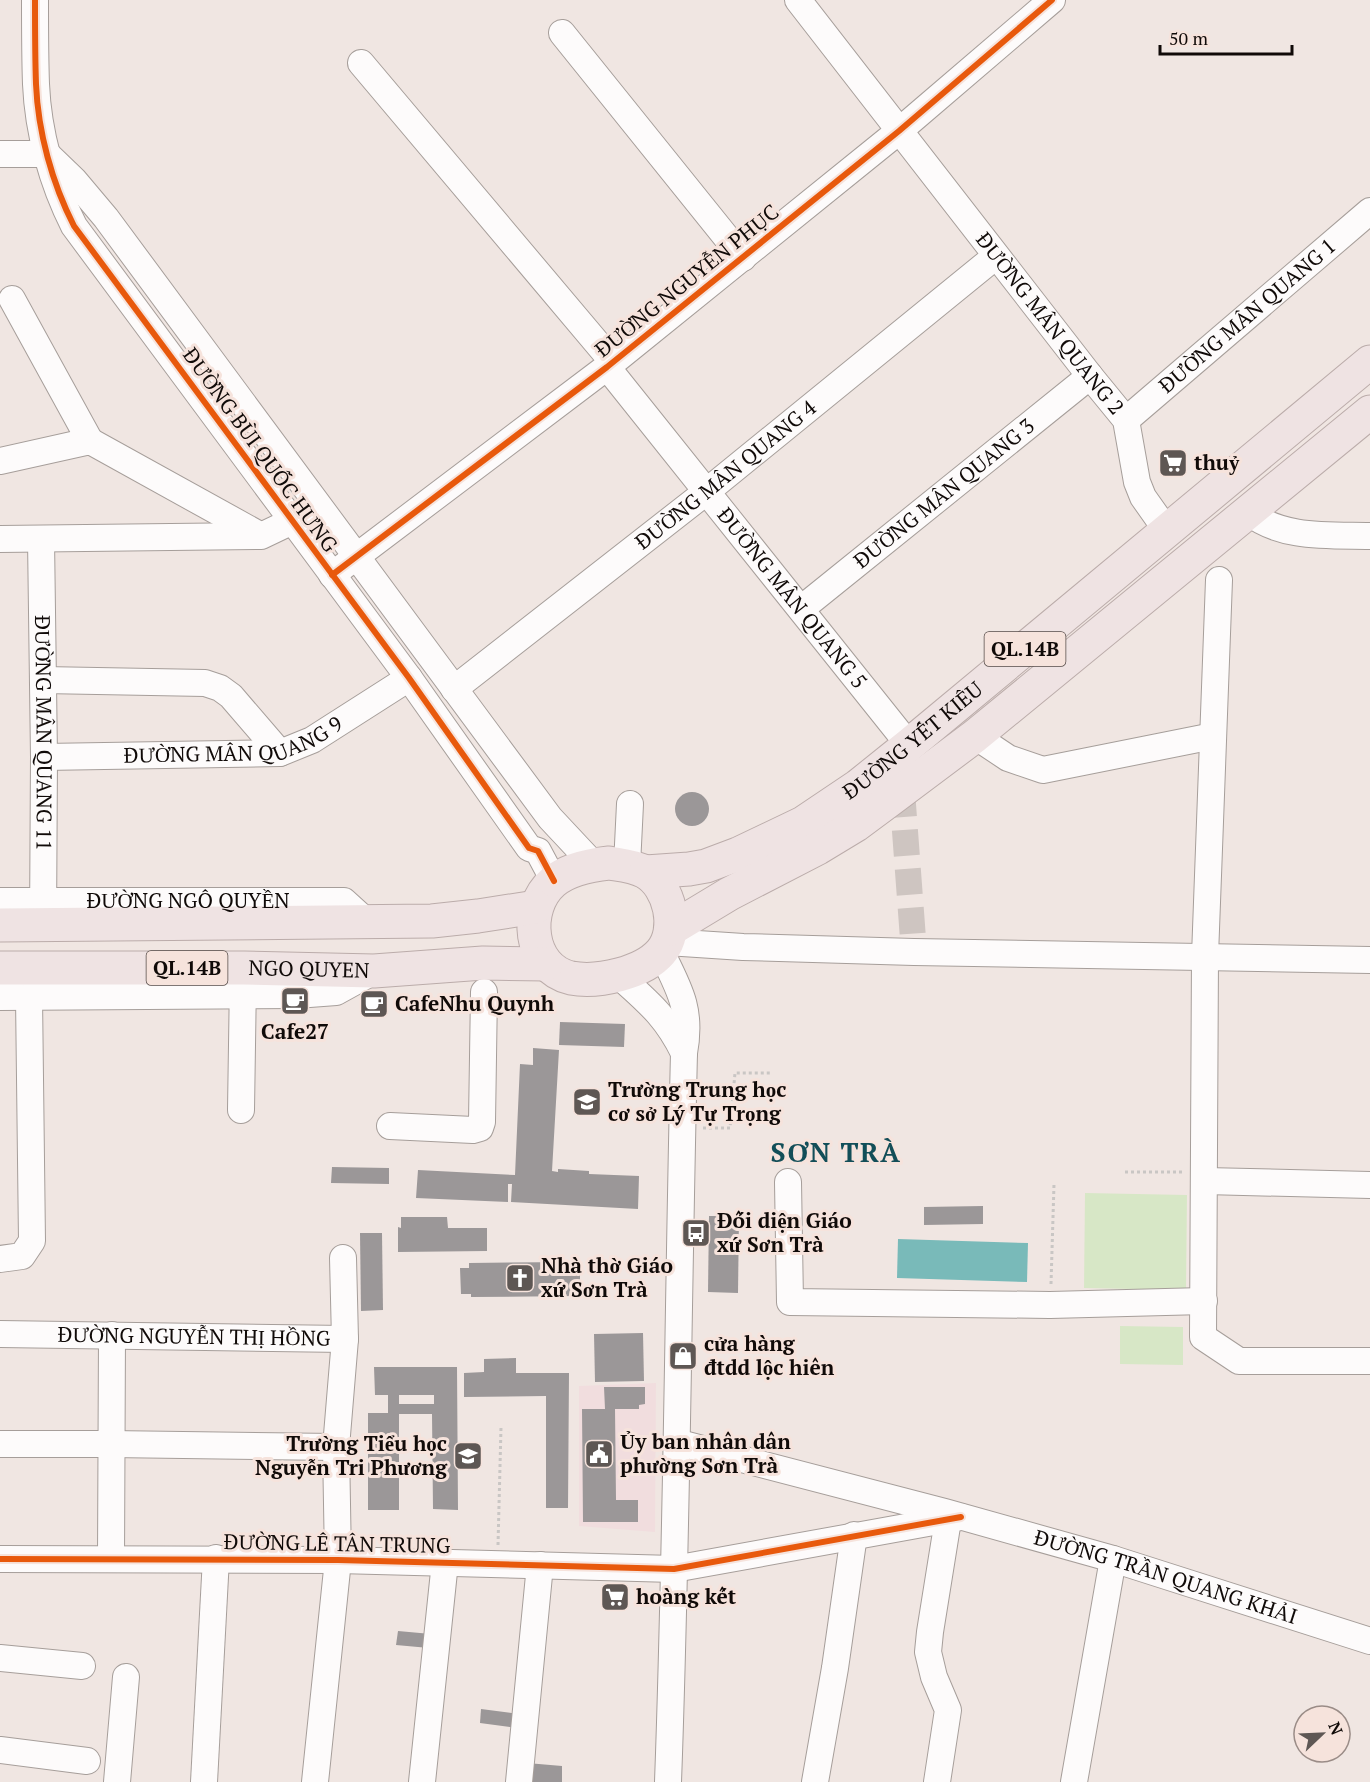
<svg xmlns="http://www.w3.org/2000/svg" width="1370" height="1782" font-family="'PT Serif',serif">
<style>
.commercial{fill:#f1ddde}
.green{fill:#d7e7c6}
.water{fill:#79bab9}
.building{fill:#9b9798;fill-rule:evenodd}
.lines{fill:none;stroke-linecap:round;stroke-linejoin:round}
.minor-tunnel{stroke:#cec5c1;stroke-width:26;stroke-dasharray:26 13;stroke-linecap:butt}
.minor-casing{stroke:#a69e9a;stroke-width:28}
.highway-casing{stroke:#bbacaa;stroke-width:35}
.path{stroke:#c9c6c4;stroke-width:3;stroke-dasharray:3 3;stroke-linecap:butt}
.minor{stroke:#fdfbfb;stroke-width:26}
.highway{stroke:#efe3e3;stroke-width:33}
.cycleway-casing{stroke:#f6e3dc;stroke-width:10}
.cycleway{stroke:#e8590c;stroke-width:6}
.labels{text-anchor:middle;stroke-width:6;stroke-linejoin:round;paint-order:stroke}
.shield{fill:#f6e3dc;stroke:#554b48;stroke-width:1.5}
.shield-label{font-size:20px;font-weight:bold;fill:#100a08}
.street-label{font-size:21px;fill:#100a08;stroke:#f6e3dc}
.poi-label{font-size:21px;font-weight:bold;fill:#100a08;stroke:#f6e3dc;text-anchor:start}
.district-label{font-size:27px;font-weight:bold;letter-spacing:1.5px;fill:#134e58;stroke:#f6e3dc}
</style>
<rect width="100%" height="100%" fill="#f0e6e2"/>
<!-- commercial -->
<polygon class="commercial" points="656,1383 655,1532 579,1526 579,1386"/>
<!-- green -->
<g class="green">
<polygon points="1085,1193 1187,1195 1186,1290 1084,1288"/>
<polygon points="1120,1326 1183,1327 1183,1365 1120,1364"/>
</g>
<!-- water -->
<polygon class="water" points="898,1239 1028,1243 1027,1282 897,1278"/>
<!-- building -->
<g class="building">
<circle cx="692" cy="809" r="17"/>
<polygon points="560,1022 625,1024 624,1047 559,1045"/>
<polygon points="533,1048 559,1050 552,1171 558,1172 558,1169 589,1171 589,1174 639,1176 638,1209 511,1202 512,1184 508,1184 508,1202 416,1198 418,1170 515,1175 520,1064 533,1065"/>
<polygon points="332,1167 389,1168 389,1184 331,1183"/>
<polygon points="983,1206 983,1224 924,1225 924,1207"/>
<polygon points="709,1216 739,1216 738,1293 708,1292"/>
<polygon points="401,1217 447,1217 448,1228 487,1228 487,1251 398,1252 398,1227 401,1228"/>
<polygon points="360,1233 382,1233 383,1310 361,1311"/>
<polygon points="572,1262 572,1272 580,1272 580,1284 575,1285 575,1296 471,1297 471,1294 461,1294 460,1268 469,1268 469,1263"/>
<polygon points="643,1333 644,1381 595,1382 594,1334"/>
<polygon points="516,1358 516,1373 569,1373 568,1508 546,1508 546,1396 464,1397 464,1373 484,1372 484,1359"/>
<path d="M374,1367H457L458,1510L433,1509L432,1414H399V1510H368V1413H388V1395H375ZM399,1395H434V1404H399Z"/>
<polygon points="604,1387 645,1387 645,1404 639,1405 639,1409 615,1409 616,1500 638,1500 638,1522 583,1522 582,1409 605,1409"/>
<polygon points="398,1631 431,1634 429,1648 396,1645"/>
<polygon points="481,1709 519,1714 517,1728 480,1723"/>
<polygon points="527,1763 562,1766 562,1782 526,1782"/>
</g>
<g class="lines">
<!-- minor-tunnel -->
<polyline class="minor-tunnel" points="902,791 914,952"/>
<!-- minor casing -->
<g class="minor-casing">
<g id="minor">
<path d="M35,0C35,28 35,56 36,84C38,132 52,183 74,226L409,678L529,848L538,851L554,881"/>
<path id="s1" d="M798,0L1090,376L1126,420L1137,482L1143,497L1167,531"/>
<polyline points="562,33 743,258"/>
<polyline points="361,63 613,362"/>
<polyline points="0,154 47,154"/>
<polyline points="47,154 74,180 106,218 550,818 594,865"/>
<polyline points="12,299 90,441"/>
<path id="s2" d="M607,367L909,745"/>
<path id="s3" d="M1126,420L1370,211"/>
<polyline points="0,461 90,441 258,534"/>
<path d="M1248,512C1281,539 1329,535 1370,536"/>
<polyline points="0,539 261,536 307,514"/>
<path id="s4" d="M41,539L44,757L43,925"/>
<polyline points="332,575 607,367 899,131 1052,0"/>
<polyline points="1219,580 1205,956 1203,1337 1239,1361 1370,1361"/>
<path id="s5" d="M801,609L1090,376"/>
<polyline points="43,680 205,683 220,688 231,696 280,753"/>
<path id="s6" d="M454,689L706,492L996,256"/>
<polyline points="975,736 1008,758 1043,770 1213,736"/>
<path id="s7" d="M44,757L280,753L312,740L409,678"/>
<polyline points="627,865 630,804"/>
<path id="s8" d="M0,901H344L366,921"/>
<polyline points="667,942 743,947 914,952 1370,960"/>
<path d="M661,952C680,990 692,1010 684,1053C678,1296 677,1539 668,1782"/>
<path d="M618,975C648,1002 666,1016 684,1053"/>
<polyline points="0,997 296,995 336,992 374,971"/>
<polyline points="241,1110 243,980"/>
<polyline points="390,1126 473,1130 480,1128 482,1122 484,992"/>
<polyline points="1205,1181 1370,1185"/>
<polyline points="788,1182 790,1302 1050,1305 1204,1301"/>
<polyline points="0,1259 22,1256 32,1241 29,997"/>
<path id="s9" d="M0,1334L345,1339"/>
<path id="s10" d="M676,1442L945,1512L1113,1559L1370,1641"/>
<polyline points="0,1444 110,1444 336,1447"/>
<polyline points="0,1559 338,1560 674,1569 961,1517"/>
<polyline points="111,1559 112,1335"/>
<polyline points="0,1658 82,1666"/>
<polyline points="0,1750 87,1761"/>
<polyline points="117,1782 126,1677"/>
<polyline points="204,1782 216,1558"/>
<polyline points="315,1782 338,1560 336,1447 345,1339 343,1258"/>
<polyline points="422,1782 445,1562"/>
<polyline points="519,1782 540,1565"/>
<polyline points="815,1782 835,1668 854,1535"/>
<polyline points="937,1782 948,1710 934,1677 928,1652 930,1632 948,1520"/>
<polyline points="1074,1782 1113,1559"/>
</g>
</g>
<!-- highway casing -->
<g class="highway-casing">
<g id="highway">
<path d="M609,863C621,865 634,866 645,872C670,886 680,930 661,952C643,973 598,983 571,978C528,968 523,908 553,882C568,869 590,865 609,863Z"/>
<path id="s11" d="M646,872L689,869L706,866L738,854L803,823L858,786L909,745L1370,362"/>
<polyline points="0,925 432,921 478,916 536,907"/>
<polyline points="671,929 729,894 818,848 856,825 887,802 975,736 1370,412"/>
<path id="s12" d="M0,968H244L374,971L483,963L546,964"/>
</g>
</g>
<!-- path -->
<g class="path">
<polyline points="703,1128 730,1128 735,1073 771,1073"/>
<polyline points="1125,1172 1182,1172"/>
<polyline points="1051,1284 1054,1184"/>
<polyline points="498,1545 501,1427"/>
</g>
<!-- minor -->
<use href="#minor" class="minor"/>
<!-- highway -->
<use href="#highway" class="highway"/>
<!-- cycleway casing -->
<g class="cycleway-casing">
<g id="cycleway">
<path d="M35,0C35,28 35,56 36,84C38,132 52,183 74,226L409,678L529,848L538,851L554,881"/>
<polyline points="332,575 607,367 899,131 1052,0"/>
<polyline points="0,1559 338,1560 674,1569 961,1517"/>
</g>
</g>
<!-- cycleway -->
<use href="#cycleway" class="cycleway"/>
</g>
<!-- icons -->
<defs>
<g id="supermarket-square" transform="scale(1.5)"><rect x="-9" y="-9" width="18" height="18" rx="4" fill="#5e5754" stroke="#f6e3dc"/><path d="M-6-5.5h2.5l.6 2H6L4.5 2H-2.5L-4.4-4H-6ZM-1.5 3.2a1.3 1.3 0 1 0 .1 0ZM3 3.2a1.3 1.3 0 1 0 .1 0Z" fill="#fff"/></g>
<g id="cafe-square" transform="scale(1.5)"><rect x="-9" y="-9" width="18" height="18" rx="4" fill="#5e5754" stroke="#f6e3dc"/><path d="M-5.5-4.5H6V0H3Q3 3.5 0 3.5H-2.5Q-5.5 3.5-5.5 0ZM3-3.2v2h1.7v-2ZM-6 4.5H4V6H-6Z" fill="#fff"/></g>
<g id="school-square" transform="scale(1.5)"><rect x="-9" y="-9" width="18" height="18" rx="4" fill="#5e5754" stroke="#f6e3dc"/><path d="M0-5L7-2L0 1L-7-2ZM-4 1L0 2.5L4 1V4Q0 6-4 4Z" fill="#fff"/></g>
<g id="bus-square" transform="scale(1.5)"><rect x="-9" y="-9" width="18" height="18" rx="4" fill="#5e5754" stroke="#f6e3dc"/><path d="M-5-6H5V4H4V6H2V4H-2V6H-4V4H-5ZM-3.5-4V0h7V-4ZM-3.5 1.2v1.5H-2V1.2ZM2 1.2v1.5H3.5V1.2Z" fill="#fff"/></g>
<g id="church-square" transform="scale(1.5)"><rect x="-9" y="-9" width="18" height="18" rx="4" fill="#5e5754" stroke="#f6e3dc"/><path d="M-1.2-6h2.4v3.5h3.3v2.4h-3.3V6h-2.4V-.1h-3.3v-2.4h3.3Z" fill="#fff"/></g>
<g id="shop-square" transform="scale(1.5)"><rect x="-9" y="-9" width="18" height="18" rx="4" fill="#5e5754" stroke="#f6e3dc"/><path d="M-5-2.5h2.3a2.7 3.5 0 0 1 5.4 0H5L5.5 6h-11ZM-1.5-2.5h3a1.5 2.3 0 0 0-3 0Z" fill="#fff"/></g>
<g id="civic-square" transform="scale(1.5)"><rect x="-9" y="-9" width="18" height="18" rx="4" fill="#5e5754" stroke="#f6e3dc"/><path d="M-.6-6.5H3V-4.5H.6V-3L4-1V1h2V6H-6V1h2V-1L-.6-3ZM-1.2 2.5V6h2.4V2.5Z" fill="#fff"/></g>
</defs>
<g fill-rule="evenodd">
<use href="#supermarket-square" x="1173" y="463"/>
<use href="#cafe-square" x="295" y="1001"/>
<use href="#cafe-square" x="374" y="1004"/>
<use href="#school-square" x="587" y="1102"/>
<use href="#bus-square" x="696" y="1233"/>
<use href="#church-square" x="520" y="1278"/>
<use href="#shop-square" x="683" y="1356"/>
<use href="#civic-square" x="599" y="1454"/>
<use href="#school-square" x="468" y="1456"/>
<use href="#supermarket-square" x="615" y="1597"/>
</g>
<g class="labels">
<!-- shield labels -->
<g class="shield">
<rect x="984.5" y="632" width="81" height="34" rx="4.5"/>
<rect x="146.5" y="951" width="81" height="34" rx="4.5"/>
</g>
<g class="shield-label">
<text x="1025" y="656">QL.14B</text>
<text x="187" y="975">QL.14B</text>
</g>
<!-- street labels -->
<g class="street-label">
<text transform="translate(687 281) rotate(-39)" y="7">ĐƯỜNG NGUYỄN PHỤC</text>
<text dy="7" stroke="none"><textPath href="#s3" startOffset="160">ĐƯỜNG MÂN QUANG 1</textPath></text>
<text dy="7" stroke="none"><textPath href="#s1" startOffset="410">ĐƯỜNG MÂN QUANG 2</textPath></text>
<text transform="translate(260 450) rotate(54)" y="7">ĐƯỜNG BÙI QUỐC HƯNG</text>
<text dy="7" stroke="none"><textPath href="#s6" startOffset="346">ĐƯỜNG MÂN QUANG 4</textPath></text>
<text dy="7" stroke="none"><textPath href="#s5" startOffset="184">ĐƯỜNG MÂN QUANG 3</textPath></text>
<text dy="7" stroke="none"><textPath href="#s2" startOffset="296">ĐƯỜNG MÂN QUANG 5</textPath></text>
<text dy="7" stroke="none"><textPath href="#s4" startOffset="194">ĐƯỜNG MÂN QUANG 11</textPath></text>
<text dy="7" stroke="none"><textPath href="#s7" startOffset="192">ĐƯỜNG MÂN QUANG 9</textPath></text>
<text dy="7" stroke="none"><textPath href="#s11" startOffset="304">ĐƯỜNG YẾT KIÊU</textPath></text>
<text dy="7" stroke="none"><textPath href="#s8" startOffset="188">ĐƯỜNG NGÔ QUYỀN</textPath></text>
<text dy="7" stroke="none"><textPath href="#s12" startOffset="309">NGO QUYEN</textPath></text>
<text dy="7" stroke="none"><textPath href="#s9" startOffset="194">ĐƯỜNG NGUYỄN THỊ HỒNG</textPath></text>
<text transform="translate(337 1544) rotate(1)" y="7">ĐƯỜNG LÊ TÂN TRUNG</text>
<text dy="7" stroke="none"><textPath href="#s10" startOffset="508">ĐƯỜNG TRẦN QUANG KHẢI</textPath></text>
</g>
<!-- poi labels -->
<g class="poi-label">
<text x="1194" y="470">thuỷ</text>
<text x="395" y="1011">CafeNhu Quynh</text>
<text x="295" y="1039" text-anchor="middle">Cafe27</text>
<text x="608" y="1097">Trường Trung học<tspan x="608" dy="24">cơ sở Lý Tự Trọng</tspan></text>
<text x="717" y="1228">Đối diện Giáo<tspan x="717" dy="24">xứ Sơn Trà</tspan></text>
<text x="541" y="1273">Nhà thờ Giáo<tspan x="541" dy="24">xứ Sơn Trà</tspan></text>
<text x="704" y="1351">cửa hàng<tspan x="704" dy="24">đtdd lộc hiên</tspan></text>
<text x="620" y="1449">Ủy ban nhân dân<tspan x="620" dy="24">phường Sơn Trà</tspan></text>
<text x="447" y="1451" text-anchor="end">Trường Tiểu học<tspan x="447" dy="24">Nguyễn Tri Phương</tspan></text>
<text x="636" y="1604">hoàng kết</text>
</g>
<!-- district labels -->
<g class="district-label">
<text x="836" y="1162">SƠN TRÀ</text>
</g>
</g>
<!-- north arrow -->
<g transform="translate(1322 1734) rotate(67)"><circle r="28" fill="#f6e3dc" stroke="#9a8c87" stroke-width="1.5"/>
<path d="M0-4.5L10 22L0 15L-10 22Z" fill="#5e5754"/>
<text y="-9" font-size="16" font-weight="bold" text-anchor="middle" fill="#100a08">N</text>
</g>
<!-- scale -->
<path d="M1160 45v9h132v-9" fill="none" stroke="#100a08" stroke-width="3"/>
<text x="1169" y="45" font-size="18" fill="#100a08" stroke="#f6e3dc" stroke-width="4.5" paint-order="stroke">50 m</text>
</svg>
